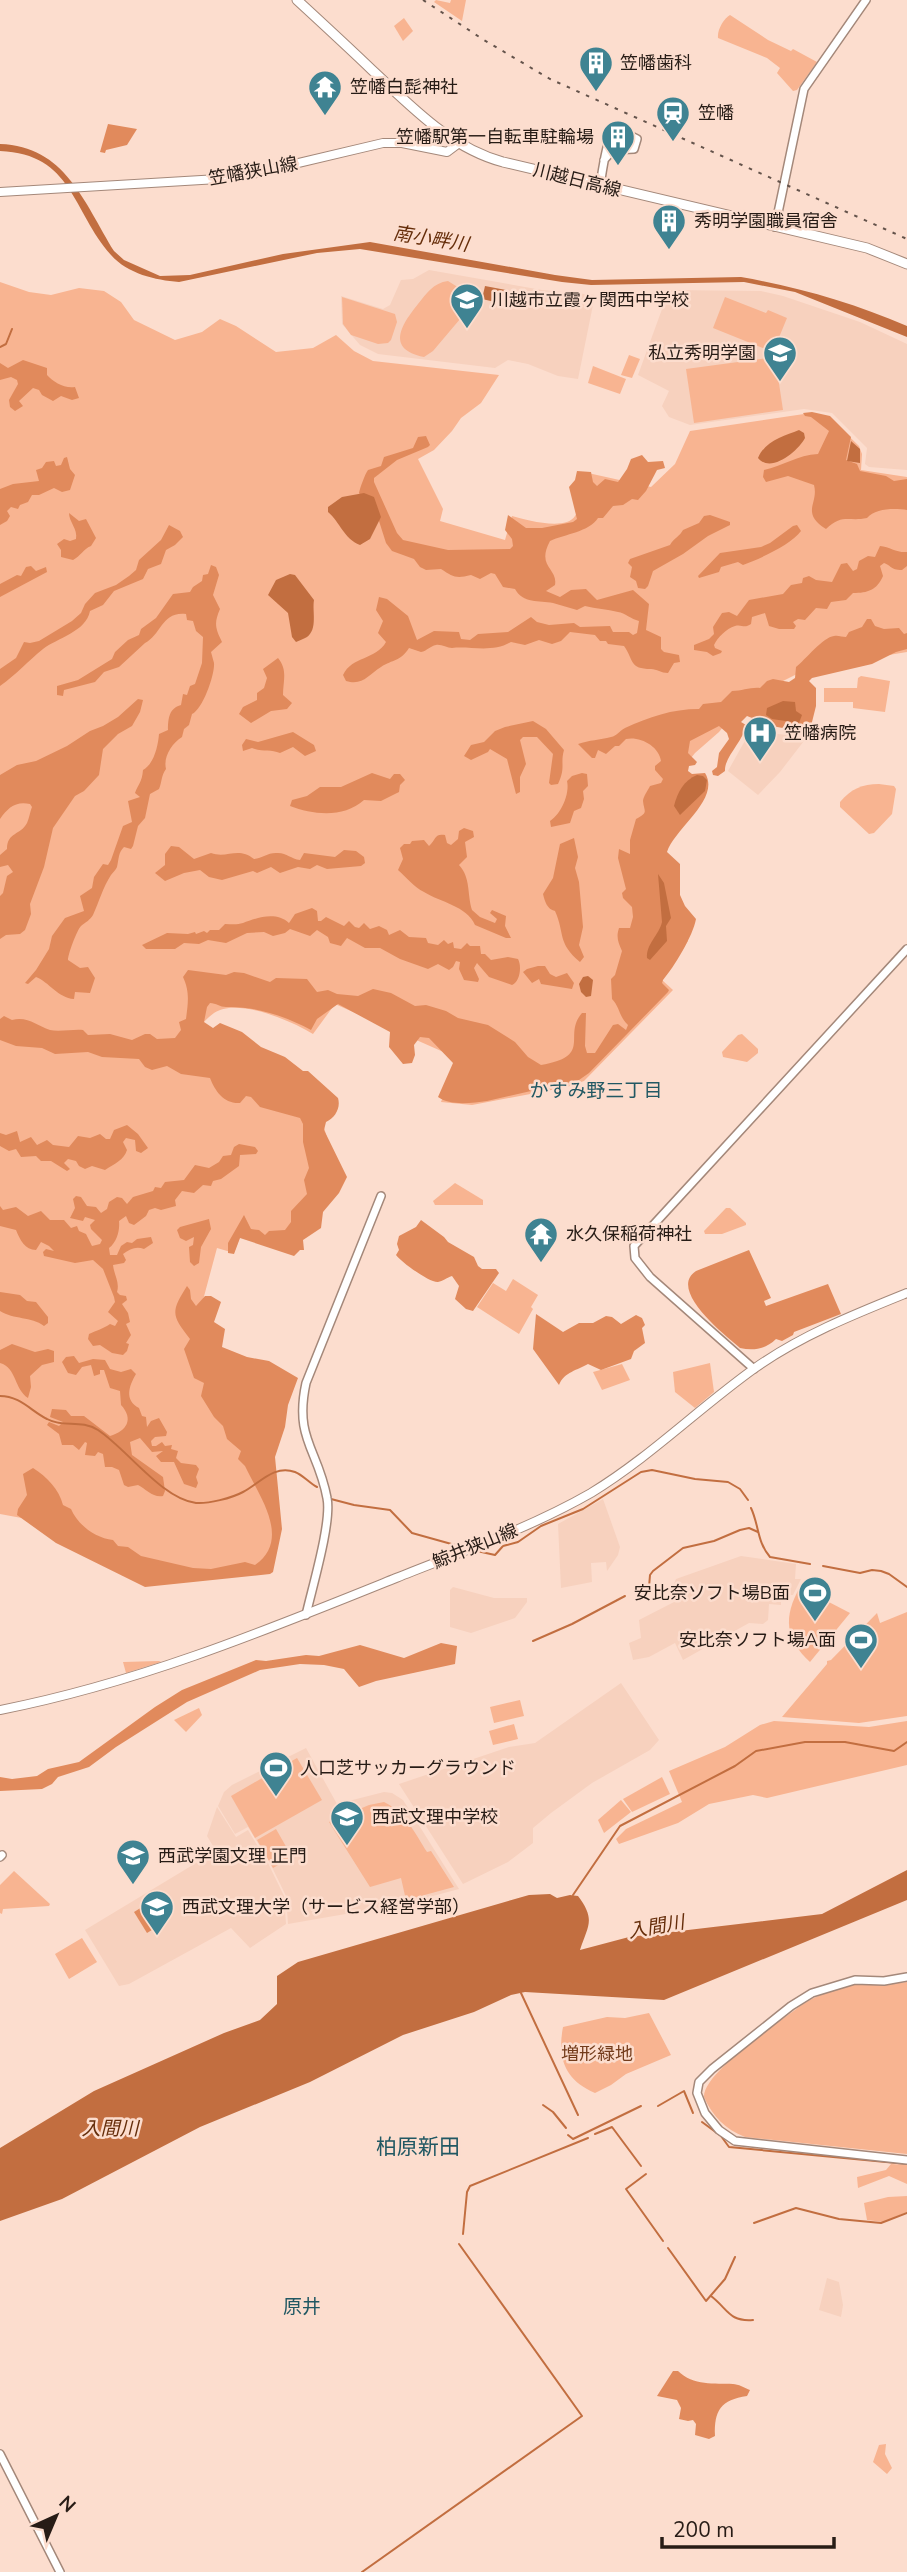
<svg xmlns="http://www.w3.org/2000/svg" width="907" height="2572" font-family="'Nunito Sans','Noto Sans JP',sans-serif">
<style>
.built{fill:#f7d1be}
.green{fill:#f8b491}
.forest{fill:#e18a5c}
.water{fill:#c26e40}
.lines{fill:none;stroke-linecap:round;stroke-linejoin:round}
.stream{stroke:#c26e40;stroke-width:2}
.tertiary-casing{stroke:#a4887a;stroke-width:10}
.secondary-casing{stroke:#a4887a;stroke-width:10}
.primary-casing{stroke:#a4887a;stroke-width:11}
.tertiary{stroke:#fff;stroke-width:7}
.secondary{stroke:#fff;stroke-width:8}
.primary{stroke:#fff;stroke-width:9}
.rail{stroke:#64534b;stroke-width:2;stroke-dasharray:3.5 7;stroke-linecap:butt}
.labels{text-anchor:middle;stroke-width:5;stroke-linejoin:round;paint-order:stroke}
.poi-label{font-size:18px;fill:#271c16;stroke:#fcddce;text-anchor:start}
.street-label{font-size:18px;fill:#271c16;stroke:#fcddce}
.park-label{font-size:18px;fill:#743c1b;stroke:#fcddce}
.water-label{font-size:19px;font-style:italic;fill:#662e0b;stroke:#fcddce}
.neighbourhood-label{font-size:19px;fill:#215863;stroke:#fcddce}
.quarter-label{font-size:21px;fill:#215863;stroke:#fcddce}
</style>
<rect width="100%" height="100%" fill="#fcddce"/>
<!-- built -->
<g class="built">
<polygon points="429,270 542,290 595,295 578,379 558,376 528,364 508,360 495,368 378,354 360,345 342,324 341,296 383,309 390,305 401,280 413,279"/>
<polygon points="669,290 761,291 783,296 860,322 907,344 907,470 869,467 865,464 867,448 832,413 804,409 690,425 669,417 662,406 669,391 638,375"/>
<polygon points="752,728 778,734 807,737 780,772 758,795 728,771"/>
<polygon points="603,1499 620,1547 618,1555 607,1571 606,1562 591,1563 592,1582 561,1588 558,1524"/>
<polygon points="741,1556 796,1564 795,1579 801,1579 793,1595 781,1595 781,1605 769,1604 768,1620 763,1624 749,1623 683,1660 675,1643 649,1657 633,1660 629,1643 641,1638 639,1620 676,1601 674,1584 676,1579"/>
<polygon points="453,1587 494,1598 527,1598 527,1602 515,1618 471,1633 450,1627 450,1590"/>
<polygon points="621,1683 659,1740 650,1750 592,1783 551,1813 533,1828 533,1843 508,1862 463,1884 399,1784 509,1747 535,1743"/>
<polygon points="306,1748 337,1804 384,1792 392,1793 403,1800 459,1889 403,1904 288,1924 286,1896 269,1861 248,1827 235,1834 218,1806 224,1792 232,1785"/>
<polygon points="217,1807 236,1837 248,1830 268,1863 284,1896 286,1924 250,1948 231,1928 129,1984 119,1986 85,1930 216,1851 207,1836"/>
<polygon points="827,2278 839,2282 843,2305 841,2317 819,2310"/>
</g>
<!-- green -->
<g class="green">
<polygon points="436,0 450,3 451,0 466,0 462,21 434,2"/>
<path d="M730,15L768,40L791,51L793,49L817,62L797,90L793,91L777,73L780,68L767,58L718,38C717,30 724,18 730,15Z"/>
<polygon points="404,18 413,31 403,41 394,26"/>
<path d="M448,281L464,291L467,305L466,312L433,351L424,357C385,349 402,324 418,304C427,293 433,283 448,281Z"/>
<path d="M0,282L29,292L51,295L79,288L104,291L121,302L134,320L175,340L202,332L220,319L236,326L276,352L313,348L336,335L354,351L373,361L499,375L481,403L461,418L452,431L434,450L418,459L443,509L440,521L505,540L512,516C526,520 566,531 575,516C583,505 584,486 588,473L651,487L675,464L690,431L804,414L830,418L859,446L862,454L861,470L907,477V652L846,662L797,674L745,700L719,732L695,753L678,774L664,847L678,930L688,941L662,980L673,990L584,1081L567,1087L472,1105L441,1102L457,1058L335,1004L313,1034C292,1021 237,997 214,1013C201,1022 192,1038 179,1048L0,1027Z"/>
<polygon points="342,297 395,314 397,322 391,340 388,343 378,344 351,335 343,324"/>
<polygon points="725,297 766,313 768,310 787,318 773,352 713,328"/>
<polygon points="629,355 640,359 632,378 621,375"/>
<polygon points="775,357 783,410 694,423 686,369"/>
<polygon points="593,366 626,379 620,394 588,383"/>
<polygon points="861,676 890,681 885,712 853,708 853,702 824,702 824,688 857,688 858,678"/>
<path d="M879,784L894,786L896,789L892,814L874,833L869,834L840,807V802C851,789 862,784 879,784Z"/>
<polygon points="0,1033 155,1052 320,1114 338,1175 286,1252 240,1237 234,1253 217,1248 199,1315 221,1347 273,1457 280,1529 267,1568 134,1581 27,1519 0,1514"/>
<polygon points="742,1034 758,1049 758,1053 747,1062 723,1057 722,1052 738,1035"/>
<polygon points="455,1183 483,1200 483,1205 435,1205 433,1201"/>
<polygon points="726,1208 730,1208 746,1223 746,1225 722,1234 705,1234 704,1231"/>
<polygon points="513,1279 538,1295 531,1307 533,1309 519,1334 477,1307 493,1283 506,1291"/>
<polygon points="710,1363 714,1392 695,1408 675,1392 673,1372"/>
<polygon points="622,1364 630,1380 602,1390 593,1372"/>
<path d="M800,1587L850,1613L810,1662C785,1639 783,1617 800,1587Z"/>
<polygon points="907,1612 907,1716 859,1723 782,1717 827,1664 827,1661 831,1660 877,1613 880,1623"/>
<polygon points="159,1661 161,1662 126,1673 123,1662"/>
<polygon points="520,1700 524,1716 494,1723 490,1707"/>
<polygon points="199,1708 202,1715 186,1732 174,1720"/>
<polygon points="774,1721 869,1727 907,1721 907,1765 767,1798 753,1795 709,1804 678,1823 619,1844 616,1839 626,1829 682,1802 669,1771 725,1747 760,1725"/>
<polygon points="514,1724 518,1739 493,1745 489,1731"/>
<polygon points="297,1758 322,1800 255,1838 231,1796"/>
<polygon points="662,1777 670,1794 632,1812 623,1799"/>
<polygon points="621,1800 631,1812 604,1833 598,1820"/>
<path d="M384,1802C405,1812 415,1833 427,1852L431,1851L454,1887L406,1900L401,1878L370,1887L329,1822L369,1805Z"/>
<polygon points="276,1829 292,1857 273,1868 257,1840"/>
<polygon points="14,1871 50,1904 49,1906 3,1909 2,1914 0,1913 0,1885"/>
<polygon points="82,1938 97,1962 69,1979 55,1954"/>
<path d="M907,1982V2154L745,2137C725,2129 713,2117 704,2097C703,2072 780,2022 800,2006C815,1996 834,1989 852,1985C868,1982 889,1985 907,1982Z"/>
<path d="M649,2013L671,2055L626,2074L611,2085L595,2093C565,2080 557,2059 563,2027L607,2017L625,2018Z"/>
<polygon points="891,2164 907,2165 907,2184 889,2176 858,2188 857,2177 886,2170"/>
<polygon points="907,2196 907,2212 883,2222 867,2220 864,2203 888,2197"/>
<polygon points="886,2444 885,2454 892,2468 887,2474 873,2462 879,2445"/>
</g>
<!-- forest -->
<g class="forest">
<polygon points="108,124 137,129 127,145 106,150 105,153 100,152"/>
<path d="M23,360L47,368V375C53,382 65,389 75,387L79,398L72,400L61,396L53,401L42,395L39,390L33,388L19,401L23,406L15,411L10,407L9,400L18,384L17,380L11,377L0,380V363L8,368Z"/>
<path d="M812,412L830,416L851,437L846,460L857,464L860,471L886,476L894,481L907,479V510C895,508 875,508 867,518C848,522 843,513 826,529C800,512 819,504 814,485L788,476L766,482L763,477L764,470C782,466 798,455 818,454L829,431L811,417L805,416L803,413Z"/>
<path d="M426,436L430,445L428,447L397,460L374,478V482L397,533L403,540L448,550L510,549L513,546L512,539L505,530L508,515L526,528H542L573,522L577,519L569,487L575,480L577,471L591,472L593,482L597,486L605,479L618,482L627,469L631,459L642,455L648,462L663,461L665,468L657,470L646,491L638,500L632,499L623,505L613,506L603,518H598C589,532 565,534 550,541C536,567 558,568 555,585L546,591L560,597L571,590L586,589L597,600L633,590L649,604L646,630L661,637V649L664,652L679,655L680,662L674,663L668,673C661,673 657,669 651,669C629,669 634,660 624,646L608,644L606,641H600L595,635L570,632L561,641L552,644L539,640L525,645L511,642C493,653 471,646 452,648C447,648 441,644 436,645C430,646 427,651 421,652L409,648C400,662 393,659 381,667C368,675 363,686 346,681L343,675C352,656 376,660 386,642L378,633L383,621L376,610L379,597L387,599L408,616L417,640L434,631L459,632L461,639L470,640L478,634L508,632L531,617L537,622L549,625L574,623L580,627L610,626L613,632H629L633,635L637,633L639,621C631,619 625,613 618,612C607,609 596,609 585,606L577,610C569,608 561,605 553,603C539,600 523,604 515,589L503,587L495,574L491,573L480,579L471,575C456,579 453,577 441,569L426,570L420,567L414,559L392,551L386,543L379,521L359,493C360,488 365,474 368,470L381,466L384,457L413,448L418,437Z"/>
<polygon points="67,457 70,469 75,475 70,490 62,492 54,488 39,495 32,495 28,502 20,505 18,509 11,507 7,511 10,516 7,521 0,525 0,489 13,484 39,481 36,470 42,468 46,462 54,461 56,466 61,465 64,458"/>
<path d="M69,513L79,521L86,519L96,538L91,546C83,549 81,556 73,560L61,557V550L57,544L64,539L70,541L76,539C78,529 69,522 69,513Z"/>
<path d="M710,515L730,522V525L708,536L683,554L653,571L648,586L645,589L638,588L636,581L630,577L632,567L628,563L630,559L670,545C674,538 680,536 683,530L699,523L704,516Z"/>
<path d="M169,525L180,531L183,537L175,545L166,550L161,564L148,569L143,579L114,591L103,605L90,611C86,632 57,638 43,649C28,661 17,674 0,686V669L16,658L24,642L30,643L39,641L72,621L81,613L85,604L95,593L116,585L129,576L136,570L139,560L161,540Z"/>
<path d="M797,525L801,531C791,545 759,559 743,565L738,562L721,567L719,572L699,578L698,576L720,553L761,547L770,543L793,526Z"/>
<path d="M880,546C890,547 897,553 907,552V566L902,570C890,570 891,565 884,563L880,566L883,576C877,590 868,593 853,593L846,600L831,602L827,609L816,608L805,620L798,619L793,622L796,626L794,629H779L769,626L765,613L752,617L751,624C744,629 742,624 735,626C726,629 718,637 714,645L715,648L722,651L721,653L713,656L707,652L694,650V645L709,639L714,634L713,627L722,613L729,612L737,616L749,600L783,594L791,585L802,583L803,578L809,576L816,580L832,582L841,564L847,563L853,571L857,569L859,561L868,556L875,557Z"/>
<path d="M211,565L216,567L219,575L213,595L220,609C214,623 215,628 222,642L211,652C212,656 213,659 214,663C215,674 203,709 192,714L189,725L184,729L182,737C172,743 163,757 166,769C161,776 162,782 159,789L150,794L145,818L138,826L133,846L131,849L124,847C118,853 119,859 117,867C116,870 113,872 111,875C103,887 99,902 93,915C90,920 86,922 81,926C77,930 68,954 68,960L80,968L88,967L95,978L90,993L75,992L74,999C58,998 49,982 36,977L28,984L25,983L36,970L49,949L52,936L65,918L84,911L80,896L92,888L94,877L103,864L108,865L111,860L123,826L132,822L128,801L140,797L135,793C138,784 142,783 143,770C154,764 158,746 159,734L168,730C168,719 169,708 181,705L183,694L187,695L190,686L195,684L202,663L203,637L196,631L193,621L187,620L186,614C162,611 161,635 145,643L119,667L104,672L95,682L64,690L63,696L57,695V686L78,680L112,659L115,652L128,640L139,635L141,629L156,618L173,594L190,592L193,587L202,581L203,575L208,574Z"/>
<polygon points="31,566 36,571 46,567 47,572 0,597 0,584 17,575 21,576 26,567"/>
<path d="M867,619H871L875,626L884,629L899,628L904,634L907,633V649L896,652L872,664L812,678L809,681L816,688V706L810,730L788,729L772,726L747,716L741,722L746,725C743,742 724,757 725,771L718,776L713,775L712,771L717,767L719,753L729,739L727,733L719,726L690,741L688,753L697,762L695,765L689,766L688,771L692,774L705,773C721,799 675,828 667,852L680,864V895L685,906L696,919C693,936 674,967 663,980L662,983L669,990L668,992L589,1073L579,1080L487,1101C472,1103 450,1106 438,1097L453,1063L429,1038L420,1037L414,1045L415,1055L412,1063L403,1064L389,1047L390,1032L338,1004L317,1019L311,1030C285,1016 255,1006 226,1007C220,1007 216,1003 210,1003L207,1007L204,1022L213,1028L220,1023L242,1032L261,1047L285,1057L303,1071H308L338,1098C341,1108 335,1118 326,1122L324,1130L347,1177L339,1193L323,1212L321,1228L303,1240L304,1250H300L294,1256L240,1238L234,1254L228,1253V1243L244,1215L251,1229L259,1230L265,1235L269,1231L285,1230L291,1222V1211L307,1194L304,1180L309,1168L303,1142V1124L300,1118L260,1107L251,1097L246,1096L240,1103C224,1104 215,1091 210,1078L181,1074L167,1066L152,1070L145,1067L139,1059L102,1057L88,1052L55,1054L42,1048L16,1046L0,1040V1019L4,1016L12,1020C28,1016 37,1026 50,1030C59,1032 74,1029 83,1030L88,1035L110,1034L132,1040L145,1034H150L157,1039L175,1038L181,1030L179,1022L186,1019C188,1003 190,992 183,977L188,970L226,975L234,972L244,973L270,982L276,978L307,979L317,992L328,990L337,994L358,996L373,989L391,993L415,1006L426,1005L446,1011L458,1018L488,1025L515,1042L528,1057L541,1065C594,1056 562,1036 582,1013H586L585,1046L587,1053H595L613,1025L618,1024L626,1030L628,1025C619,1017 620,1007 612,999L611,979L615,975L622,951C618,942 616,937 619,928H630L633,917L632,907L623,898L622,893L626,889L618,858L619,849L630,854V840L636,819C649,812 644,812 643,801C643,797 648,790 650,786L661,783L663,779L655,770V766L661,761C659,746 640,736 626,739L619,746H615L606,754L598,750L595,758H592L578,744C589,740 600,740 611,737C617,736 619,731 625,728C649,717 672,709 699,709L703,704L721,702L732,691C742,691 751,687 760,688L767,681L773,679L789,682L795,678L796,667C805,660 823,637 834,636C838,635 842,637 846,637L849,632L862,627Z"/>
<path d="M278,658C288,670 283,681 283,695L292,703L287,709L271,711L251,723L239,714L243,707L257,700V693L264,688L267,678L263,669Z"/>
<path d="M138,699L143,700L140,712L132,726L118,734L103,749L99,775L84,791L75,796L53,828L44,867L30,904L31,914L25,930L20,934L6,935L0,939V896L3,893L7,876L13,872L8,865L0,867V855L7,849C7,832 21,835 27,823C29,819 30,812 32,807L30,804C15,801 8,808 0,819V775L17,765L36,761L67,746L90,731L103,726L118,717Z"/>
<path d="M533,721L546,729L564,750C560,764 566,767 558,784L551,785L549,783L553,754L537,737H523L520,740L526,764L520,777V792L516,794L507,759L490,749L488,752L471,760L464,756L471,745L484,742L495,731L505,727Z"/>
<path d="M293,732L314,745L316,751L305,756L293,747L280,753C271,749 263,752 252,748L243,751L242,745L246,739L258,742Z"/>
<path d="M372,773L390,779L394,774H400L405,780L400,785L399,792L381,801L364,800C344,818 314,815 290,806L292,800L307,796L320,787H341Z"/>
<path d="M582,773L587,774L588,786L583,791L584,799L581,808L574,811L570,823L551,827L550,821C561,814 570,794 567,781L572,776Z"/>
<path d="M464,828L473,831L474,837L465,842L467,857L459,865C471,878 467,894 472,910L480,917L495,923L497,919L490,913L492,910L506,916L505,926L511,938H506L475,925C467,906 440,902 424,892C414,887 406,877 398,870L403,859L400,848L404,844H410L412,841L424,840L429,846C436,840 434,833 445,835L447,843L451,845L458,839L459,831Z"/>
<path d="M574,838L578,857L575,868L579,882L583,927L579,945L584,957L580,962C557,943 565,933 555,911C547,909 545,902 543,894L553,878L560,844Z"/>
<path d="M171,846L179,847L194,859L211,853C227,859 238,846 254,859C263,858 268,852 278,853C287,853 291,859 300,860L304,853L335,857L344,850L356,851L364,857L365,863L361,866L327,869L317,865L310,869L298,867L280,873L271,867L257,873L253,871L222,880L209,877L200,870L184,873L165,881L155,873L165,865V854Z"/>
<path d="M312,908L317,911L318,921H321L326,917L344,926L349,921L355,927L359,928L364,923L370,929L379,926L387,930L389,935L400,930L409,937L426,938L428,943L438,945L444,940L448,944L453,942L454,948L461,949L467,943L470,946H480L481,954H485L491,960L508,957L518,959C522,966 520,982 512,985L489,977L477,963L474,968L479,979L478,982L464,980L459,969L460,962L456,961L453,967L449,970L438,964L428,969L400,959L380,948H365L347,938L341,946L330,943L328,937L317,930L310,936L290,929L285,933L273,936L264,932L247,933L226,943L208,940L199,944L184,943L175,949H146L142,945L167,933L188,934L195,932L196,934L204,931L207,933L210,930H219L225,924C231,924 237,925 243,923C256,918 276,911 289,923L295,914Z"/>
<polygon points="538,966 545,966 550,974 556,977 567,973 574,983 572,989 541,984 539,979 532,983 523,972 527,969"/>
<path d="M127,1125L138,1134L148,1148L141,1153L136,1151L135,1140L126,1138L123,1142L127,1150C124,1160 114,1164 105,1170L92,1166L85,1169L79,1166L76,1161L68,1159L64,1163L70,1169L67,1171L51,1161H41L36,1156L21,1157L16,1149L9,1151L0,1146V1133L6,1135L17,1131L20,1142L31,1137L37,1145L47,1140L53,1145L69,1147L78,1136L90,1138L100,1134L106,1139H110L114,1130Z"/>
<path d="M239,1144L255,1147L258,1151L256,1154L240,1155L239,1166L221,1179L213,1181L211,1186L203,1185L194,1193L182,1191L175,1200L176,1206L161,1210L155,1208L149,1210L146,1216L134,1225L129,1223L126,1216L119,1221C120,1230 117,1242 109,1248L110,1255H117L121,1246L127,1242L132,1243L137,1239L151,1237L153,1243L144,1249C136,1246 130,1249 123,1254L126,1260L124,1263L113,1265C114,1275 120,1282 117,1292L120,1295L126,1296L127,1300L122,1304L128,1313L130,1322L126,1324L131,1335L126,1343L129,1344L127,1351L123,1355L112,1353L100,1345L93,1346L88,1339L89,1334C97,1330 103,1329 110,1324L115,1326L118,1321L108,1312L115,1302L114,1297L103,1269L93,1260L75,1263L44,1256L43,1252L46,1249L54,1251L49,1246L41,1242L36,1250C25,1250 20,1240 16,1230L0,1226V1206L3,1210L16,1207L28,1216L41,1211L50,1220H64L71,1228L77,1226L79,1231L86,1234L92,1246L100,1244L102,1240L91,1229L90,1225L95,1220L85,1217L83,1221L70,1218L75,1208L73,1199L76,1196L81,1197L87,1206L96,1207L101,1213L107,1209L109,1202L117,1197L122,1198L127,1204L133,1197L153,1191L155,1187L161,1188L165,1182L184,1180L195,1165L209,1168L219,1162L223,1156L231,1155L234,1147Z"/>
<polygon points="209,1219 211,1229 201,1247 199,1263 194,1266 190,1262 189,1247 193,1245 194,1237 186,1241 180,1238 177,1230 180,1227"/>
<path d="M421,1220L444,1237L448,1242L474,1257L478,1266L482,1269H496L499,1273L473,1311L466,1309L455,1299L459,1286L452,1276C446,1278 443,1281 438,1282C430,1283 401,1262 396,1255L399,1250L397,1244L399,1236L416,1227Z"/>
<path d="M749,1250L771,1298L764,1301L766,1306L828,1284L841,1314L794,1332L793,1335L782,1341L776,1339C766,1349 754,1351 740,1348C726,1336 667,1290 696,1271Z"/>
<path d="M187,1286L190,1290L191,1299L196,1306L205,1296H211L221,1302L214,1322L225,1329L222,1347L247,1357L269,1361L298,1378L288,1405L285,1427L275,1457L282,1529L273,1572L270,1574L145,1587L56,1543L17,1515L18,1509L27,1495L23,1474L33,1468C47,1477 59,1489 63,1505L71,1509C78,1525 95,1538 113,1540L118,1546L128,1547L141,1556L193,1568L211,1569L245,1562L255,1565C292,1539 259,1496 245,1466L238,1459L241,1451L227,1439L223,1426L214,1417L201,1396L204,1383L194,1378L184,1349L190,1339C172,1315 170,1313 187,1286Z"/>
<path d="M0,1292L20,1295L27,1301L36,1302L48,1317V1323L44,1326C31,1316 14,1320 0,1311Z"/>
<path d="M536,1314L563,1332L579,1323H593L606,1316L612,1317L621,1324L636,1315L642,1318L645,1325L642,1328L645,1343L634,1351L631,1359L601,1370L588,1364C578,1370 564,1372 559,1385L533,1349Z"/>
<path d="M12,1344L35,1352L48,1349L54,1351V1362L42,1365L30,1376L31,1387L28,1398C14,1389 17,1368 0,1363V1350Z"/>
<path d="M74,1356L79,1363L93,1359L105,1360L110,1369L121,1372L131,1369L136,1374C129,1386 124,1400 139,1408L142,1416L146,1417L147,1427L151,1421L159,1418L167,1432L166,1436L155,1437L151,1441L152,1446H156L162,1442L165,1446L172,1445L171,1449L178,1451L176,1458L181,1463L196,1465L199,1469L196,1477L198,1483L196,1488L184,1484L174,1462H161L156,1456L163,1451L152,1452L140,1438L130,1442L132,1455L163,1477L165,1491L163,1496C153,1498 146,1489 138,1485L128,1487L124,1485L119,1470L112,1467H105L103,1454L98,1452L95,1456L85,1455L87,1443L85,1442L79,1450L73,1445H62L59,1434L47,1425L49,1422L59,1426L63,1422L50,1417L52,1409L66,1410L71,1416H84L110,1436C127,1431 134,1419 121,1405L120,1391L110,1388L104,1370H100V1374L94,1376L91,1365L82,1367L76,1375L68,1373L62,1362L66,1357Z"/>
<polygon points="441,1643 457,1646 455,1664 376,1681 359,1687 344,1669 324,1665 300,1664 260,1670 187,1702 116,1747 89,1767 58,1777 52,1784 42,1789 0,1791 0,1777 12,1779 37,1776 48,1769 79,1762 155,1707 182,1690 256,1660 266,1661 306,1655 319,1656 360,1645 404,1658"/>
<polygon points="155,1899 168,1920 147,1933 134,1912"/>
<path d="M673,2371H678C693,2386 715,2383 733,2384C738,2384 745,2388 750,2390L747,2396C721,2400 714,2410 715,2436L709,2439L695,2435L696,2424L693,2420L688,2421L679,2419L681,2408L677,2400L657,2396Z"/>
</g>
<!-- water -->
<g class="water">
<path d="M0,144C65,146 84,202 114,251L124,260L160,276L190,275L283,254L370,242L555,275L592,280L741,277C798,287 854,303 907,326V337L795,292L744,282L591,285L562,282L360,249L317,253L179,282C155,280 128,274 111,255C72,211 73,154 0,151Z"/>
<polygon points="485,286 506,290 504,304 482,299"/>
<path d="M799,430L804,433L805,438C798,451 771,474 758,458C765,441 784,436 799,430Z"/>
<polygon points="851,441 860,449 860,463 847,461"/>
<path d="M364,493L374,497L381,517L370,539L360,545C344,539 340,522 328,512V507L342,497Z"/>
<path d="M290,574L295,575L314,600C312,611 318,629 307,637C304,639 300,640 296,642L292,637L288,613L268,595L276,580Z"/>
<polygon points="783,701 795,702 796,711 802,715 799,723 772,719 766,715 767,708"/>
<path d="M697,775L703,776L707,780L705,791L680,815L674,806C677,793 684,780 697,775Z"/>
<path d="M658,874L664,883L671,918L666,926L667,941L650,960L647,958C646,944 659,935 662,922Z"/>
<polygon points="588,976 593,980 591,996 586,997 581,992 579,984 583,977"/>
<path d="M907,1870V1900L664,2000L525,1992L511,1995L474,2012L403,2035L310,2082L200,2127L62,2199L0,2221V2148L94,2091L224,2033L260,2020L277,2004V1976L298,1962L529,1895L550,1894L557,1898L570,1895L578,1896C596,1920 588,1925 580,1950L629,1937L822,1914Z"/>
</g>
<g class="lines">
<!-- stream -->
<g class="stream">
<polyline points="0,347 6,344 12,329"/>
<path d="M0,1396C20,1396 31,1411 47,1419C63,1428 81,1419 98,1430C127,1449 162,1499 196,1503C208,1504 232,1498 243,1492C259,1484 274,1464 295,1472C303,1475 309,1483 317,1487"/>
<polyline points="331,1499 354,1505 390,1510 412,1533 455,1545"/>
<path d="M751,1508C759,1525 757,1542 770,1557L810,1564"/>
<polyline points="477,1551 495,1555 503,1546 518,1542 541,1526 583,1509 641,1472 652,1470 695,1479 728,1482 740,1489 748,1500"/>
<polyline points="823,1566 860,1573 872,1570 881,1571 889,1574 907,1587"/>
<polyline points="636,1592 649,1587 650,1575 653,1571 683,1548 714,1541 740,1530 749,1528 758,1532"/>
<polyline points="533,1641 572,1624 625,1596"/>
<polyline points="573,1895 620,1826 735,1766 756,1751 805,1742 845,1742 894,1751 907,1742"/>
<polyline points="521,1993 578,2115"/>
<polyline points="543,2105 553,2112 566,2128"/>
<polyline points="658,2106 684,2091 693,2113"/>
<polyline points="702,2122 721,2136 729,2147 907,2164"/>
<polyline points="595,2134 612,2127 641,2166"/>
<polyline points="568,2135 573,2139 641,2106"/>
<polyline points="646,2174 626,2189 663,2241"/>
<polyline points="754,2223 796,2208 839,2219 881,2223 907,2213"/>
<polyline points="463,2234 467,2192 470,2186 588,2138"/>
<polyline points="668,2248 706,2301 725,2279 735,2257"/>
<path d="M711,2296C728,2309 729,2322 753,2320"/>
<polyline points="362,2572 582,2416 459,2244"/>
</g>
<!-- tertiary casing -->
<g class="tertiary-casing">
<g id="tertiary">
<path d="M600,186C603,167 605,149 612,131L617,129L637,139L634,149L613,150L604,160"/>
<polyline points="775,227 804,89 866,0"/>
<polyline points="754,1369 650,1277 635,1258 634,1246 907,949"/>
<path d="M306,1615C312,1588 332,1522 327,1498C318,1449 294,1439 306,1383L381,1196"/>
<polyline points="0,1857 2,1855"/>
<polyline points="907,1977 884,1981 855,1980 812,1993 791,2006 712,2069 699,2082 697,2093 705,2113 719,2130 735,2141 907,2160"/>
<polyline points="0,2454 60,2572"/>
</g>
</g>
<!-- secondary casing -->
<g class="secondary-casing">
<g id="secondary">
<polyline points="0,192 235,178 383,143 402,143 447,152 459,143"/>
<path d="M0,1710C138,1683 267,1630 396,1578C461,1552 530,1528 591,1493C650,1457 699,1408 755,1368C802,1335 855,1314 907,1293"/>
</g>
</g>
<!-- primary casing -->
<g class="primary-casing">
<path id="primary" d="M297,0C322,23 347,46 372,70C411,106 450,148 503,162L867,248L907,264"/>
</g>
<!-- tertiary -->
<use href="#tertiary" class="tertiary"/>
<!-- secondary -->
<use href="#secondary" class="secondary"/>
<!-- primary -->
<use href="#primary" class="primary"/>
<!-- rail -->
<polyline class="rail" points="423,0 484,40 550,79 907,239"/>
</g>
<!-- icons -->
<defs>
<g id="building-pin" transform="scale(1.75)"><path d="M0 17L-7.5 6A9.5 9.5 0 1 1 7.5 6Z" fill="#3f8392" stroke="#fcddce"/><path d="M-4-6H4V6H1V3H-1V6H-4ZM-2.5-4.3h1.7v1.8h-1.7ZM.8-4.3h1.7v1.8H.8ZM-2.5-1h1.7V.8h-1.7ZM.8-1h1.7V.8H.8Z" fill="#fff"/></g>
<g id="temple-pin" transform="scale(1.75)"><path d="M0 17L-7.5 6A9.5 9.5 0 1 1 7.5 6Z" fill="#3f8392" stroke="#fcddce"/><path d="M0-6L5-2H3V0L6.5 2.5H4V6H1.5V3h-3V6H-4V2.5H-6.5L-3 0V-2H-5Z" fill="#fff"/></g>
<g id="station-pin" transform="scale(1.75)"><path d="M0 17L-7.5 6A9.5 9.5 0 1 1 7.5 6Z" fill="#3f8392" stroke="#fcddce"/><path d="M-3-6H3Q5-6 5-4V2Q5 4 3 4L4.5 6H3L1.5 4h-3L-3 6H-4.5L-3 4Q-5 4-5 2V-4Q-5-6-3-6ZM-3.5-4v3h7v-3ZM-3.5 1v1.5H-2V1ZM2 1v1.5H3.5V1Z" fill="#fff"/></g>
<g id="school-pin" transform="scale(1.75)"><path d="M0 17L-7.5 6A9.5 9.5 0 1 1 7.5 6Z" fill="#3f8392" stroke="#fcddce"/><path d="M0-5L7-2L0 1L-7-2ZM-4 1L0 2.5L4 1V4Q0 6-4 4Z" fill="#fff"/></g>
<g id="hospital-pin" transform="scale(1.75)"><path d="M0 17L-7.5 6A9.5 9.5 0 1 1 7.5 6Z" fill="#3f8392" stroke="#fcddce"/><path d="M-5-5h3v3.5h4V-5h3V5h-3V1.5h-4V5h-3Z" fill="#fff"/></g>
<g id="stadium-pin" transform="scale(1.75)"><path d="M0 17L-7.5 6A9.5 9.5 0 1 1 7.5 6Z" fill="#3f8392" stroke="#fcddce"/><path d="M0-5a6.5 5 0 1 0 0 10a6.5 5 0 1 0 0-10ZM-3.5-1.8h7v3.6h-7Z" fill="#fff"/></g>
<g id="university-pin" transform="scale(1.75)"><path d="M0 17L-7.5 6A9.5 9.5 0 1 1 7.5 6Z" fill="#3f8392" stroke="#fcddce"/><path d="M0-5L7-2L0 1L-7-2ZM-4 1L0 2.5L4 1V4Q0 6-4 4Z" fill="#fff"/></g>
</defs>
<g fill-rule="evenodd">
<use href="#building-pin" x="596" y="63"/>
<use href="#temple-pin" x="325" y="87"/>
<use href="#station-pin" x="673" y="113"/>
<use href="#building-pin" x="618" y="137"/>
<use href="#building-pin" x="669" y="221"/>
<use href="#school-pin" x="467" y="300"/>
<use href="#school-pin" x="780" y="353"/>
<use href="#hospital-pin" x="760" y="733"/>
<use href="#temple-pin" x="541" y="1234"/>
<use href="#stadium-pin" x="815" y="1593"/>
<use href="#stadium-pin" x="861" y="1640"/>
<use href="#stadium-pin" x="276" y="1768"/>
<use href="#school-pin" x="347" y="1817"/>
<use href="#university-pin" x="133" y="1856"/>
<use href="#university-pin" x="157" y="1907"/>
</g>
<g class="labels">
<!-- poi labels -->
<g class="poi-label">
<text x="620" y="69">笠幡歯科</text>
<text x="350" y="93">笠幡白髭神社</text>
<text x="698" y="119">笠幡</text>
<text x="594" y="143" text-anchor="end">笠幡駅第一自転車駐輪場</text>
<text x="694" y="227">秀明学園職員宿舎</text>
<text x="491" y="306">川越市立霞ヶ関西中学校</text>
<text x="756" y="359" text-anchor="end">私立秀明学園</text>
<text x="784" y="739">笠幡病院</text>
<text x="566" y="1240">水久保稲荷神社</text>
<text x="790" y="1599" text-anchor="end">安比奈ソフト場B面</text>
<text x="836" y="1646" text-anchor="end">安比奈ソフト場A面</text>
<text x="300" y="1774">人口芝サッカーグラウンド</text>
<text x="372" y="1823">西武文理中学校</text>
<text x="158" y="1862">西武学園文理 正門</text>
<text x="182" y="1913">西武文理大学（サービス経営学部）</text>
</g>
<!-- street labels -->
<g class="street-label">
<text transform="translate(253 171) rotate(-10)" y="6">笠幡狭山線</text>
<text transform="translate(577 180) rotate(14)" y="6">川越日高線</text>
<text transform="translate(475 1546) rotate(-22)" y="6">鯨井狭山線</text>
</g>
<!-- park labels -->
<g class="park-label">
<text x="597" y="2060">増形緑地</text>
</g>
<!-- water labels -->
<g class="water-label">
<text transform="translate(431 238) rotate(9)" y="7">南小畔川</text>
<text transform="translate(656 1926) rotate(-10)" y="7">入間川</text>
<text x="110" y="2135">入間川</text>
</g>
<!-- neighbourhood labels -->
<g class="neighbourhood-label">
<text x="596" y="1097">かすみ野三丁目</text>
<text x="302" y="2313">原井</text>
</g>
<!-- quarter labels -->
<g class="quarter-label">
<text x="418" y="2154">柏原新田</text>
</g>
</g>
<!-- north arrow -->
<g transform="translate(56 2516) rotate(44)" stroke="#fcddce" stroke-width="5" paint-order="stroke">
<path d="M0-5L12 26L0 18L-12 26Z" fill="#271c16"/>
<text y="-10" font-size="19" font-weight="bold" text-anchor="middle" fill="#271c16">N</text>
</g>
<!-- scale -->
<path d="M662 2537v10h172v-10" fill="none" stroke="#271c16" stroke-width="3.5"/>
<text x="673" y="2537" font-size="21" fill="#271c16" stroke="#fcddce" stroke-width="5" paint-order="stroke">200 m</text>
</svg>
